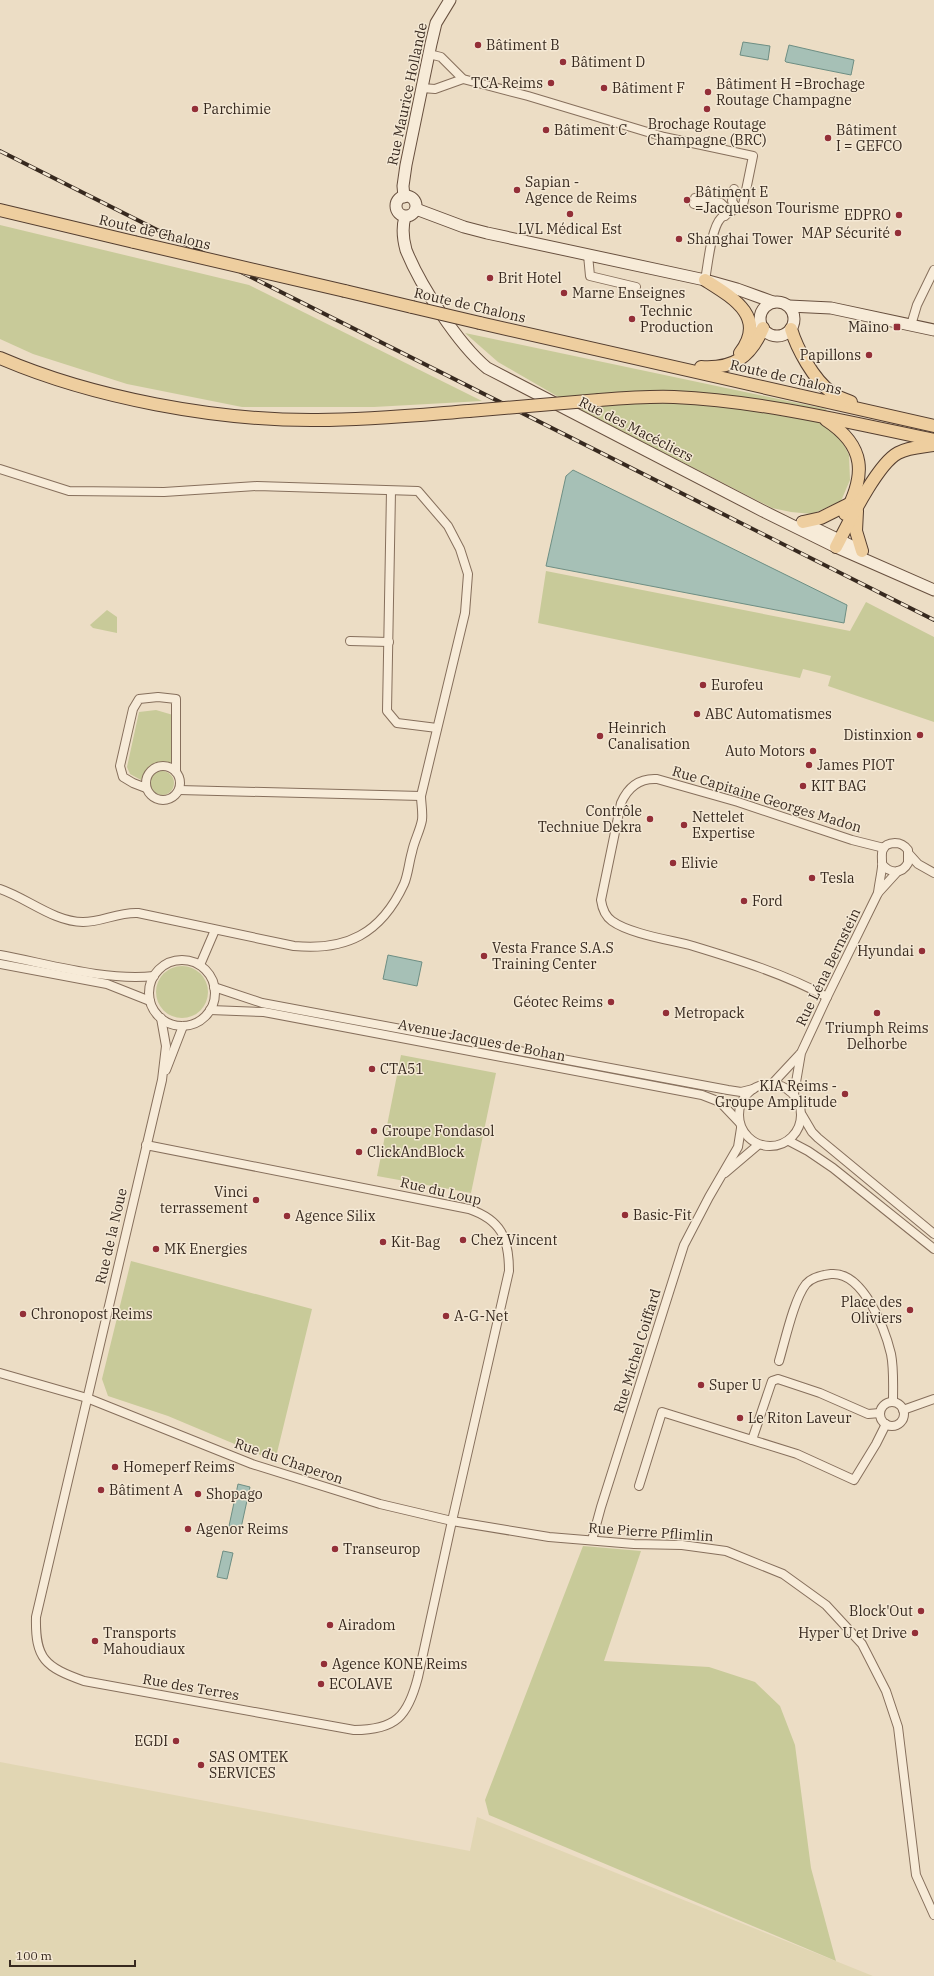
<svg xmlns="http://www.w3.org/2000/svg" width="934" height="1976" font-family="'IBM Plex Serif',serif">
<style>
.farmland{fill:#e1d6b3}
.green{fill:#c8ca99}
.water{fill:#a6c0b6;stroke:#6e8e83}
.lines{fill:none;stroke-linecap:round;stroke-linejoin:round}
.street-casing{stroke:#866f5c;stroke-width:10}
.secondary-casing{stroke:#68503f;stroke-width:13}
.primary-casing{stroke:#543e30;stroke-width:14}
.street{stroke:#f7ebd8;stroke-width:8}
.secondary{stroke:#f7ebd8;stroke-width:11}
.primary{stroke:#eece9f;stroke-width:12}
.rail-casing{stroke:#37291f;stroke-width:4}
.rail{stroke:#f4e8d4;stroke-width:2.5;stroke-dasharray:8;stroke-linecap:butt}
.primary-bridge-casing{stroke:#543e30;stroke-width:14;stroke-linecap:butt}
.primary-bridge{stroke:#eece9f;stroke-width:12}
.poi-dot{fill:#932f38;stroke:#f4e8d4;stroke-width:1.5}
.labels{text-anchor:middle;stroke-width:3;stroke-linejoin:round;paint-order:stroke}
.poi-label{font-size:14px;fill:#37291f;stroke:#f4e8d4;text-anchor:start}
.street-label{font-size:14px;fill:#37291f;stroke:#f4e8d4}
</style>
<rect width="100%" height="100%" fill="#ecddc5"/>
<!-- farmland -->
<polygon class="farmland" points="0,1762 470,1851 477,1817 873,1976 0,1976"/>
<!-- green -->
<g class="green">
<polygon points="0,225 249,285 482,401 374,407 242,407 127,384 33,354 0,339"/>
<polygon points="465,333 826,409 849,455 850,480 841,501 812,514 791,512 772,508 581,410 498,362"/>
<polygon points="546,571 850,631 866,602 934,637 934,722 828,686 831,676 803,669 800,678 538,623"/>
<polygon points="107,610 117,617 117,633 93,628 90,625"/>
<path d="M156,710L173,715V764C157,760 147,764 141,780L130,774L127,767L139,712Z"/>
<circle cx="162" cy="783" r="12"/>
<circle cx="182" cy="992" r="26"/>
<polygon points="401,1055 496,1073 471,1193 377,1176"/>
<polygon points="131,1261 312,1309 275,1461 168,1416 108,1396 102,1379"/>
<polygon points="583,1546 641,1551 604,1661 709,1667 755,1682 780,1706 795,1745 811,1868 836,1961 489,1815 485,1800"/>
</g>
<!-- water -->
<g class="water">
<polygon points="743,42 770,46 768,60 740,55"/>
<polygon points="789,45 854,60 851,75 786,62 785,61"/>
<polygon points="573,470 847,605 844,623 546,566 566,476"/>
<polygon points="388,955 422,962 417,986 383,979"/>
<polygon points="238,1484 250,1487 241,1528 229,1526"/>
<polygon points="223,1551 233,1553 227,1579 217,1577"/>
</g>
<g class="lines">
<!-- street casing -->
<g class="street-casing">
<g id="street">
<path d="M429,54L441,57L463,79L528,96L664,137L753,156L743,205C736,209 727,213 721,218C711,228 708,265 705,280"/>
<polyline points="422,88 435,89 463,79"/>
<polyline points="734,189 732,201 737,209"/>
<polyline points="695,198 721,203 730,212"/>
<polyline points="694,204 720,208 725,216"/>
<polyline points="588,255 590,276 636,287"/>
<polyline points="911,325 917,305 934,270"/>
<path d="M0,469L69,491L164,492L257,486L418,491L448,526L460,549L468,574L465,613L421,796C421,803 423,812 422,820C420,831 414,841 412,852C409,862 408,875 404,884C381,934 346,951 294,946L138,913C118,912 102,922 83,922C54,922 27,898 0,889"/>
<polyline points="391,491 387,711 397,723 437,728"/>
<polyline points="350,641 389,642"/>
<circle cx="163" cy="783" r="17"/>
<polyline points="146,788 133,783 123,777 120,766 133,709 139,699 158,697 176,699 176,772"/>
<polyline points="179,790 421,796"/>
<polyline points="909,854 918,864 934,873"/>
<path d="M878,893C879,884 881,876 882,867C883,857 877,844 895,843C901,843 905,846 908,850V863C902,874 890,874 882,864"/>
<path d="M0,955C49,964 104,981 154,976"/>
<circle cx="182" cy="993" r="33"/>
<polyline points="0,964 107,984 150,1001"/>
<polyline points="200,965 215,930"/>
<polyline points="214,987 262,1003 728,1090 741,1092 753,1089"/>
<path d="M827,997C785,974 739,960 693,946C671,940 630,934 612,921C605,916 602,907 601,900L621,803C628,787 640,778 657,779L738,802L852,840L884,848"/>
<polyline points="210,1010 264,1012 702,1095 720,1102 739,1122"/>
<polyline points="166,1070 183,1026"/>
<circle cx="770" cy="1115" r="31"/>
<polyline points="772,1084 800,1054"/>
<polyline points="794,1094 801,1053 827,997 878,893 898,871"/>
<polyline points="802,1115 812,1132 818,1138 934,1234"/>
<polyline points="789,1141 808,1151 833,1168 934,1249"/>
<path d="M146,1145L469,1209C501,1220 509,1238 509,1271L452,1521L418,1677C408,1716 396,1730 354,1730L84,1681C45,1667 35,1659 36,1617L162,1080L166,1046L161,1018"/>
<polyline points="725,1173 758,1145"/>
<path d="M779,1361C785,1341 794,1299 806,1284C812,1277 822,1275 831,1274C863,1271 885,1329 891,1354C894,1369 893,1386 893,1402"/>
<polyline points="0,1373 87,1398 252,1464 380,1504 452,1521 549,1537 634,1544 682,1545 726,1551 783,1574 826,1605 862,1644 886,1691 898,1727 916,1875 934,1915"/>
<circle cx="892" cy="1414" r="12"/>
<polyline points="903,1410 934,1399"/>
<polyline points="880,1413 868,1414 820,1393 778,1379 772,1381 752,1440 797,1454 854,1480 876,1444 886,1424"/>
<polyline points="639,1486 662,1412 752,1440"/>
<polyline points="592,1540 601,1507 684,1245 709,1197 738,1147 741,1128"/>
</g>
</g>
<!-- secondary casing -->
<g class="secondary-casing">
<g id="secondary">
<circle cx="406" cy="206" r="10"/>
<polyline points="404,197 403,186 406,165 431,44 436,23 450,0"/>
<polyline points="416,209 464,227 487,233 705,280 737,289 773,302"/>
<path d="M405,217C402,227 403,239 406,250C420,285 458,344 487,368L763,511L836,547L934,590"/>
<circle cx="777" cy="319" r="17"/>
<polyline points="789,306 831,308 934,330"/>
<polyline points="802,522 862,551"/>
</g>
</g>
<!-- primary casing -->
<g class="primary-casing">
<g id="primary">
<polyline points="0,210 134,242"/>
<path d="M705,280C732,297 768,317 740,353"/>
<polyline points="345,291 412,307"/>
<polyline points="480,323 934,426"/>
<path d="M791,329C797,349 814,380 831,392C836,397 844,399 851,402"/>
<path d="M0,358C93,398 217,421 318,420C369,420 419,415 469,411"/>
<path d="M701,367C733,369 750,358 763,328"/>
<path d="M599,400C624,398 649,396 674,397C762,401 848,422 934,440"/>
<path d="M826,420C866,446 866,475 845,514"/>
<polyline points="857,511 856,531 862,551"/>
<polyline points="803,522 821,518 851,503"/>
<path d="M836,547C848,524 877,464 898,453C909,447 922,447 934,445"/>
</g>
</g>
<!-- street -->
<use href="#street" class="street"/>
<!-- secondary -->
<use href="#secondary" class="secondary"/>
<!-- primary -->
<use href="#primary" class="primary"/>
<!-- rail casing -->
<g class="rail-casing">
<polyline id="rail" points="0,151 934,620"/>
</g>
<!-- rail -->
<use href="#rail" class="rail"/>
<!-- primary-bridge casing -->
<g class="primary-bridge-casing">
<g id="primary-bridge">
<polyline points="134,242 345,291"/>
<polyline points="412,307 480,323"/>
<polyline points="469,411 599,400"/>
</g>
</g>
<!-- primary-bridge -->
<use href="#primary-bridge" class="primary-bridge"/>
</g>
<!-- markers -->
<g class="poi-dot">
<circle cx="478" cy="45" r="4"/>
<circle cx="563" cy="62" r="4"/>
<circle cx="551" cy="83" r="4"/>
<circle cx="604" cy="88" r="4"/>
<circle cx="708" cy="92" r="4"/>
<circle cx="195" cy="109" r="4"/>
<circle cx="707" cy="109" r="4"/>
<circle cx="546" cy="130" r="4"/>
<circle cx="828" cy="138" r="4"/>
<circle cx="517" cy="190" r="4"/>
<circle cx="687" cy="200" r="4"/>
<circle cx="570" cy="214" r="4"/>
<circle cx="899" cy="215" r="4"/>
<circle cx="898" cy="233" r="4"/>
<circle cx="679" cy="239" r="4"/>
<circle cx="490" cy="278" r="4"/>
<circle cx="564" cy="293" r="4"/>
<circle cx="632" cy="319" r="4"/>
<rect x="893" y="323" width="8" height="8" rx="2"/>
<circle cx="869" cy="355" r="4"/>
<circle cx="703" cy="685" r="4"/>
<circle cx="697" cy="714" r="4"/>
<circle cx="920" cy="735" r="4"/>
<circle cx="600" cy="736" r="4"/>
<circle cx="813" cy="751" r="4"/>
<circle cx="809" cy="765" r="4"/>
<circle cx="803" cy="786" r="4"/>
<circle cx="650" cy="819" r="4"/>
<circle cx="684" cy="825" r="4"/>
<circle cx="673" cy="863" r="4"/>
<circle cx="812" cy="878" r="4"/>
<circle cx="744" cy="901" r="4"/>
<circle cx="922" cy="951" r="4"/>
<circle cx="484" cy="956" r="4"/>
<circle cx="611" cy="1002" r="4"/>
<circle cx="666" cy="1013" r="4"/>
<circle cx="877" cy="1013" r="4"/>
<circle cx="372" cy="1069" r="4"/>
<circle cx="845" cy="1094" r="4"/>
<circle cx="374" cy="1131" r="4"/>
<circle cx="359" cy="1152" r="4"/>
<circle cx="256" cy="1200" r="4"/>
<circle cx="625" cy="1215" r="4"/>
<circle cx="287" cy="1216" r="4"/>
<circle cx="463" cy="1240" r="4"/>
<circle cx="383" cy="1242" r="4"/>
<circle cx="156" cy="1249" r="4"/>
<circle cx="910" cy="1310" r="4"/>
<circle cx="23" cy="1314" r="4"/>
<circle cx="446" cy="1316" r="4"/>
<circle cx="701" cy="1385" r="4"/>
<circle cx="740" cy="1418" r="4"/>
<circle cx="115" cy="1467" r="4"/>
<circle cx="101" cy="1490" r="4"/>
<circle cx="198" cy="1494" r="4"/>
<circle cx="188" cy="1529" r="4"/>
<circle cx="335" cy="1549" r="4"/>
<circle cx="921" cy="1611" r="4"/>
<circle cx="330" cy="1625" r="4"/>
<circle cx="915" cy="1633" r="4"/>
<circle cx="95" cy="1641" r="4"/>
<circle cx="324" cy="1664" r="4"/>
<circle cx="321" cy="1684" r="4"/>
<circle cx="176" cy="1741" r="4"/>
<circle cx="201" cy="1765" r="4"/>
</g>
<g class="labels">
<!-- poi labels -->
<g class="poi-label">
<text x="486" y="50">Bâtiment B</text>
<text x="571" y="67">Bâtiment D</text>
<text x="543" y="88" text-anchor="end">TCA Reims</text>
<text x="716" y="89">Bâtiment H =Brochage<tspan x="716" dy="16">Routage Champagne</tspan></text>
<text x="612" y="93">Bâtiment F</text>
<text x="203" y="114">Parchimie</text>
<text x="707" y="129" text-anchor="middle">Brochage Routage<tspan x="707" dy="16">Champagne (BRC)</tspan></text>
<text x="554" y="135">Bâtiment C</text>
<text x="836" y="135">Bâtiment<tspan x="836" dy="16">I = GEFCO</tspan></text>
<text x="525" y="187">Sapian -<tspan x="525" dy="16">Agence de Reims</tspan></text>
<text x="695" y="197">Bâtiment E<tspan x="695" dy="16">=Jacqueson Tourisme</tspan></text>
<text x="891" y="220" text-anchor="end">EDPRO</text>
<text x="570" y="234" text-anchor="middle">LVL Médical Est</text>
<text x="890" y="238" text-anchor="end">MAP Sécurité</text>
<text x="687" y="244">Shanghai Tower</text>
<text x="498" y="283">Brit Hotel</text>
<text x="572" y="298">Marne Enseignes</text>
<text x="640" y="316">Technic<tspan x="640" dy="16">Production</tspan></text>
<text x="889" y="332" text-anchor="end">Maino</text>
<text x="861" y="360" text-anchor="end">Papillons</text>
<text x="711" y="690">Eurofeu</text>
<text x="705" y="719">ABC Automatismes</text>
<text x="608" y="733">Heinrich<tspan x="608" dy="16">Canalisation</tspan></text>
<text x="912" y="740" text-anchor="end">Distinxion</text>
<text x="805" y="756" text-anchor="end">Auto Motors</text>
<text x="817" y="770">James PIOT</text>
<text x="811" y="791">KIT BAG</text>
<text x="642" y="816" text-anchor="end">Contrôle<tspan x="642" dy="16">Techniue Dekra</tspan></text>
<text x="692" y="822">Nettelet<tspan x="692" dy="16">Expertise</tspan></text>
<text x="681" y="868">Elivie</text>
<text x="820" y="883">Tesla</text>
<text x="752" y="906">Ford</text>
<text x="492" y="953">Vesta France S.A.S<tspan x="492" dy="16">Training Center</tspan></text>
<text x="914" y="956" text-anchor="end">Hyundai</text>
<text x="603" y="1007" text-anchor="end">Géotec Reims</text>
<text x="674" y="1018">Metropack</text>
<text x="877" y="1033" text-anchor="middle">Triumph Reims<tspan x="877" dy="16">Delhorbe</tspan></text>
<text x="380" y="1074">CTA51</text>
<text x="837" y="1091" text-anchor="end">KIA Reims -<tspan x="837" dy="16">Groupe Amplitude</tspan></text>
<text x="382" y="1136">Groupe Fondasol</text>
<text x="367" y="1157">ClickAndBlock</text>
<text x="248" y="1197" text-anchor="end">Vinci<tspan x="248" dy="16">terrassement</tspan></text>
<text x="633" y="1220">Basic-Fit</text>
<text x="295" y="1221">Agence Silix</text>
<text x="471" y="1245">Chez Vincent</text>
<text x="391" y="1247">Kit-Bag</text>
<text x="164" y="1254">MK Energies</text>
<text x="902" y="1307" text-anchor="end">Place des<tspan x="902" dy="16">Oliviers</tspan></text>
<text x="31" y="1319">Chronopost Reims</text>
<text x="454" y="1321">A-G-Net</text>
<text x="709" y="1390">Super U</text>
<text x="748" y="1423">Le Riton Laveur</text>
<text x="123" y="1472">Homeperf Reims</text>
<text x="109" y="1495">Bâtiment A</text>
<text x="206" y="1499">Shopago</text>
<text x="196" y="1534">Agenor Reims</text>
<text x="343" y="1554">Transeurop</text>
<text x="913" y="1616" text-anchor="end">Block'Out</text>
<text x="338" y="1630">Airadom</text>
<text x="103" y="1638">Transports<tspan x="103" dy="16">Mahoudiaux</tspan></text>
<text x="907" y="1638" text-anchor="end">Hyper U et Drive</text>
<text x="332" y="1669">Agence KONE Reims</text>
<text x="329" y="1689">ECOLAVE</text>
<text x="168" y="1746" text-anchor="end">EGDI</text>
<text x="209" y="1762">SAS OMTEK<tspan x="209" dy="16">SERVICES</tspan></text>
</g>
<!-- street labels -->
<g class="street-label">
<text transform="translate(407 94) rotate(-78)" y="5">Rue Maurice Hollande</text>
<text transform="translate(155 232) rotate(13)" y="5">Route de Chalons</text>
<text transform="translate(470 305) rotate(13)" y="5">Route de Chalons</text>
<text transform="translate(786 377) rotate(13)" y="5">Route de Chalons</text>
<text transform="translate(636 429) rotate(27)" y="5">Rue des Macécliers</text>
<text transform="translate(767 799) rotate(17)" y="5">Rue Capitaine Georges Madon</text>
<text transform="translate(828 967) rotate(-64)" y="5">Rue Léna Bernstein</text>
<text transform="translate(482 1040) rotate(11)" y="5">Avenue Jacques de Bohan</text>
<text transform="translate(441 1191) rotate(13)" y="5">Rue du Loup</text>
<text transform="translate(111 1236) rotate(-77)" y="5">Rue de la Noue</text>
<text transform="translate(637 1351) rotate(-73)" y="5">Rue Michel Coiffard</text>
<text transform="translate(289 1461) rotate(19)" y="5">Rue du Chaperon</text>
<text transform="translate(651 1532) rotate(4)" y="5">Rue Pierre Pflimlin</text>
<text transform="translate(191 1687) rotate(10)" y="5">Rue des Terres</text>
</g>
</g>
<!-- scale -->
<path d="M10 1960v6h125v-6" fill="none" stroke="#37291f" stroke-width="2"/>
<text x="16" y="1960" font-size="12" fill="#37291f" stroke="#f4e8d4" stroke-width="3" paint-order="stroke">100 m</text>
</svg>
